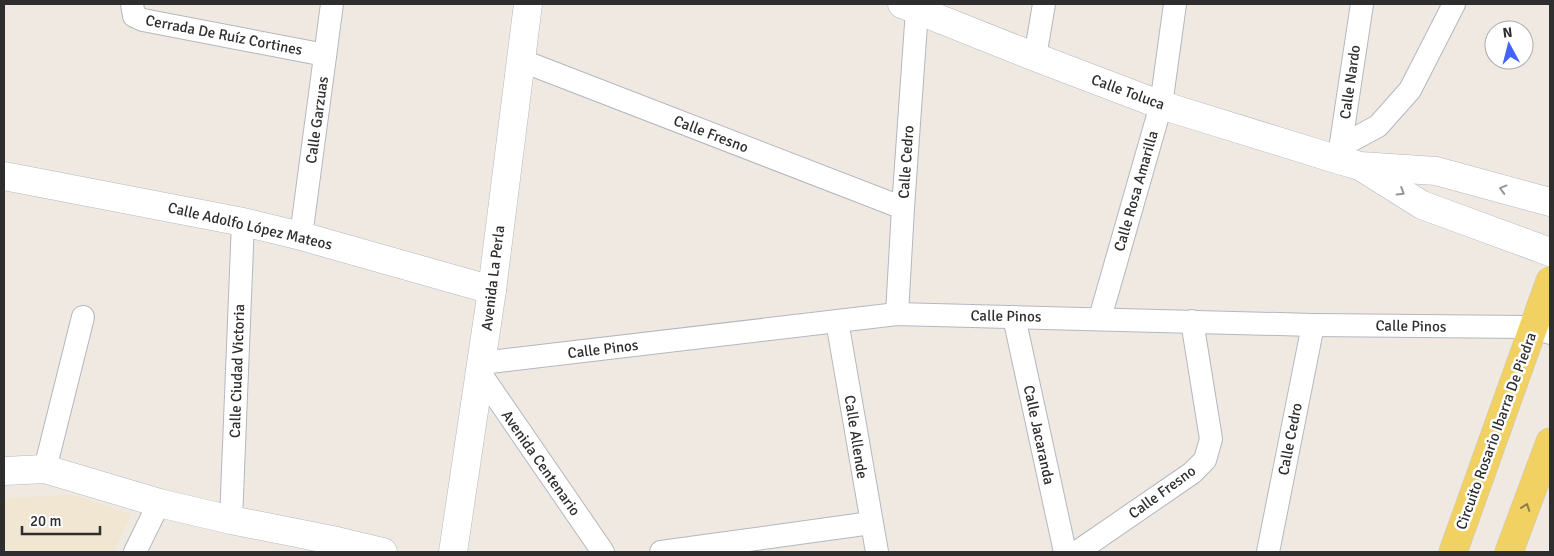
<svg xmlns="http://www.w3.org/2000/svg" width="1554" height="556" font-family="Signika,sans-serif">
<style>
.education{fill:#f0e6d1}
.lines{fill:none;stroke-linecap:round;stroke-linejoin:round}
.street-casing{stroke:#b4b7c1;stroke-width:24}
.secondary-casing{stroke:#b4b7c1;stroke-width:29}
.primary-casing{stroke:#c9c9c9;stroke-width:29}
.street{stroke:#fff;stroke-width:22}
.secondary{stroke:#fff;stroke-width:28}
.primary{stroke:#f2d163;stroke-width:28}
.oneway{stroke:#969696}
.oneway2{stroke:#908048}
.labels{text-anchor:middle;stroke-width:5;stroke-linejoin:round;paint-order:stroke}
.street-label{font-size:15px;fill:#2e2e2e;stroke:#fff}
</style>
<rect width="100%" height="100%" fill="#efe9e1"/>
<!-- education -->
<polygon class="education" points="73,495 131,514 113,552 4,552 4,498"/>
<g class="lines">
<!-- street casing -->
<g class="street-casing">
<g id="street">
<polyline points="132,4 134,16 143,20 325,55"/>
<polyline points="1035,57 1044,4"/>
<polyline points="520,60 903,208"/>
<polyline points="1341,146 1378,126 1410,90 1454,4"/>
<polyline points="1339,156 1362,4"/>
<polyline points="301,236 332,4"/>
<polyline points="897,314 903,208 917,10"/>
<polyline points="1014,317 1065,552"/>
<polyline points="1100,318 1161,105 1175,4"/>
<polyline points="837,321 877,552"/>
<polyline points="482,363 897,314 1313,325 1533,327 1550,333"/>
<polyline points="480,373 603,552"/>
<polyline points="45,469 83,317"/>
<polyline points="231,520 243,222"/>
<polyline points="135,552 159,503"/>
<polyline points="661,552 871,523"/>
<polyline points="1077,552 1192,473 1205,460 1211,439 1192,321"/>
<polyline points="1268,552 1313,325"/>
</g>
</g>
<!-- secondary casing -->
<g class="secondary-casing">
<g id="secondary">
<polyline points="902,4 1035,57 1161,105 1339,160 1360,166 1436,171 1550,202"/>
<polyline points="1363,168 1422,205 1550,252"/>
<polyline points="4,176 243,222 301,236 492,290"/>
<polyline points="4,471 45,469 159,503 231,520 337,541 383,552"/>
<polyline points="453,552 492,290 528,4"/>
</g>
</g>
<!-- primary casing -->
<g class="primary-casing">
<g id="primary">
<polyline points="1453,552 1550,281"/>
<polyline points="1509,552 1550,442"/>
</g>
</g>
<!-- street -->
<use href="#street" class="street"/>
<!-- secondary -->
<use href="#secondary" class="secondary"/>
<!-- primary -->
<use href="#primary" class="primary"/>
</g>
<!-- one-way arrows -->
<defs><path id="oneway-chevron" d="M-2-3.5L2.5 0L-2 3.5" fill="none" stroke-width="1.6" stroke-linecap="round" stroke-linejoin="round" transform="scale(1.25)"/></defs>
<g class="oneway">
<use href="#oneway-chevron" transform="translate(1503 189) rotate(-165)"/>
<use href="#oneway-chevron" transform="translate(1401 192) rotate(32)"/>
</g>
<use class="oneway2" href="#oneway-chevron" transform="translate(1526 507) rotate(-70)"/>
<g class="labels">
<!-- street labels -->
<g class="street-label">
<text transform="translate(224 35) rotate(11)" y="5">Cerrada De Ruíz Cortines</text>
<text transform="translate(1350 82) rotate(-82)" y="5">Calle Nardo</text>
<text transform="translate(1128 92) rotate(20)" y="5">Calle Toluca</text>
<text transform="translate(317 120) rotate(-82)" y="5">Calle Garzuas</text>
<text transform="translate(711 134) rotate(21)" y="5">Calle Fresno</text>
<text transform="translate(906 162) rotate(-86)" y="5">Calle Cedro</text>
<text transform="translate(1136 191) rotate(-74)" y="5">Calle Rosa Amarilla</text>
<text transform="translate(250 226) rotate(13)" y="5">Calle Adolfo López Mateos</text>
<text transform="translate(493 278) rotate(-83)" y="5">Avenida La Perla</text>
<text transform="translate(1006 316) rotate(1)" y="5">Calle Pinos</text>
<text transform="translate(1411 326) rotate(1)" y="5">Calle Pinos</text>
<text transform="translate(603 349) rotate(-7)" y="5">Calle Pinos</text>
<text transform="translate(237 371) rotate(-88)" y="5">Calle Ciudad Victoria</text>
<text transform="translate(1496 431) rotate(-70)" y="5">Circuito Rosario Ibarra De Piedra</text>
<text transform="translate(1039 435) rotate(78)" y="5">Calle Jacaranda</text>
<text transform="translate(856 437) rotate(81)" y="5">Calle Allende</text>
<text transform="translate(1290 439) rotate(-79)" y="5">Calle Cedro</text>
<text transform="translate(541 463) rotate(55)" y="5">Avenida Centenario</text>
<text transform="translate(1162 492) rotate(-36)" y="5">Calle Fresno</text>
</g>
</g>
<!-- border -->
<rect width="1554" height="556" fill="none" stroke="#2e2e2e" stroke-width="10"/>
<!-- north arrow -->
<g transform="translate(1509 45) rotate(353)"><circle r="24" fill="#ffffff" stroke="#ababab"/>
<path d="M0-4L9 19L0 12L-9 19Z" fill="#4264fb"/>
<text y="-8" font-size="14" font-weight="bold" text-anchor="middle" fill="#2e2e2e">N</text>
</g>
<!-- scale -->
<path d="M22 526v8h78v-8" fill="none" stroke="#2e2e2e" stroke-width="2.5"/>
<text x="30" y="526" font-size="15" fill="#2e2e2e" stroke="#ffffff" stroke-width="4" paint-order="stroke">20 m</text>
</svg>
